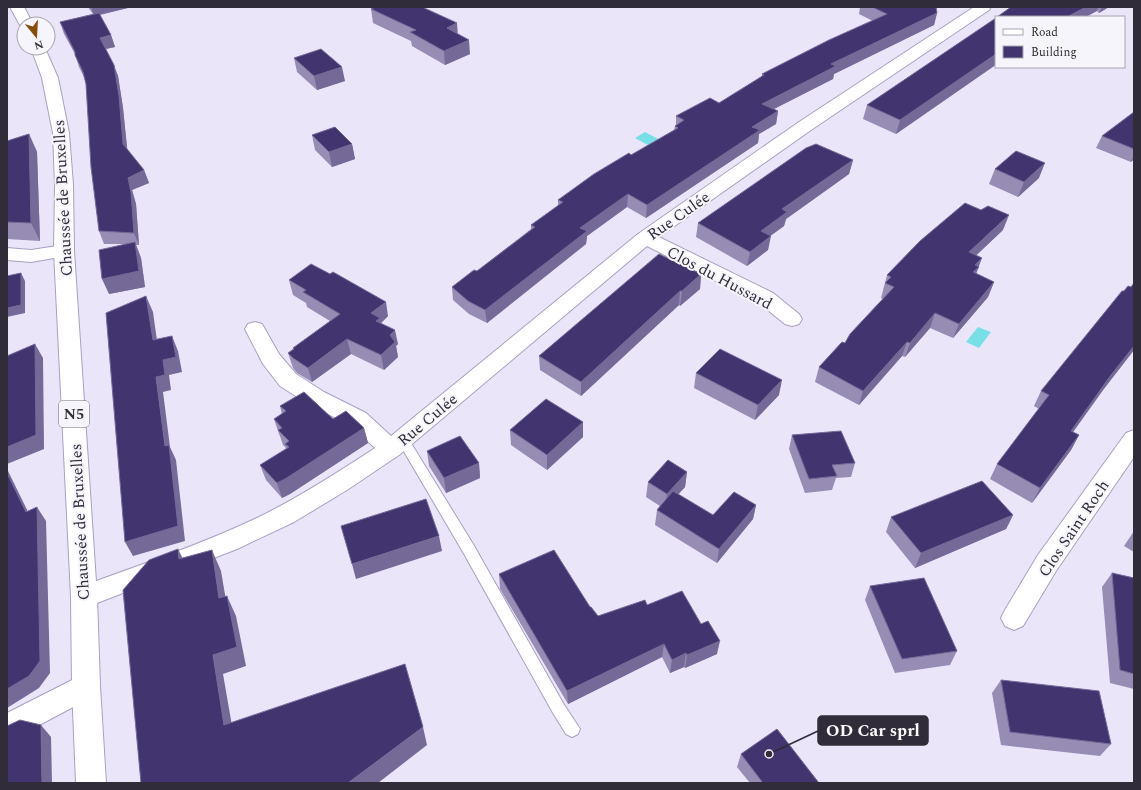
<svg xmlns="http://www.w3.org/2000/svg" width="1141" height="790" font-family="Spectral,serif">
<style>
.water{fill:#79dfe6}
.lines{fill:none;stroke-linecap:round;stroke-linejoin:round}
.service-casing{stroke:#a9a0c0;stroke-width:2}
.minor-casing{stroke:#a9a0c0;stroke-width:2}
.primary-casing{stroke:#a9a0c0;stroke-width:2}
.service{fill:#fff;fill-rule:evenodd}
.minor{fill:#fff;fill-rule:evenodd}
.primary{fill:#fff;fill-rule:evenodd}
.wall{fill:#968cb4}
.shaded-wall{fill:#756998}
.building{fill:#42346e;stroke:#756998}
.labels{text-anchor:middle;stroke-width:4;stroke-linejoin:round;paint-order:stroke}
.shield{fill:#f7f5fc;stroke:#6c6874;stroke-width:1}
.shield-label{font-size:15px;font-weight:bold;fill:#302c39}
.street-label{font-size:16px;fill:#302c39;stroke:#f7f5fc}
.leader{fill:none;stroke:#302c39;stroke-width:1.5}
.callout-dot{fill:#302c39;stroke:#f7f5fc;stroke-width:1.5}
.callout{fill:#302c39;stroke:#302c39;stroke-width:1.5}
.callout-label{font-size:17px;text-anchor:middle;font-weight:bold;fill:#fff}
</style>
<rect width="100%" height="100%" fill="#ebe5fa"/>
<!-- water -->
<g class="water">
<polygon points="645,132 666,143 655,149 635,138"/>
<polygon points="978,327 991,332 979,348 966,342"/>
</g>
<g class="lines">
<!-- service casing -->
<g class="service-casing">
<polygon id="service" points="402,433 406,435 473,544 563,703 580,729 578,734 572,737 566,734 553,713 463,552 396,438 398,435"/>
</g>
<!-- minor casing -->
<g class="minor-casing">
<g id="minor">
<path d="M974,7H991L989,10L811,130L659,237L773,293L799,314L802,319L799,324L792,326L785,324L759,303L647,246L399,455L347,490L294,522L237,549L84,608L75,605L71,597L75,589C136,566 198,546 257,518C298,498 337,473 375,448L350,425L308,404L280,386L263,364L245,329L248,324L255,322L262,324L279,354L296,374L324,392L366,413L391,436L638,234L799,122Z"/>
<polygon points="64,245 71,247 74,251 71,255 31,262 7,260 7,248 31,250"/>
<polygon points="1134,430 1134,457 1056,571 1023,626 1014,630 1005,626 1001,618 1005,610 1038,555 1126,433"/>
<polygon points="86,673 96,677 100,686 96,695 7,742 7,713"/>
</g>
</g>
<!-- primary casing -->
<g class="primary-casing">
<g id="primary">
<polygon points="10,7 24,7 33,24 24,24 24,28 21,27"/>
<polygon points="31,48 45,48 58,78 69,133 73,185 74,251 97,597 100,686 106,783 76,783 72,686 71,597 54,251 55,185 53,133 42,78"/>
</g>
</g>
<!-- service -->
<use href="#service" class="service"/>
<!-- minor -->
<use href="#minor" class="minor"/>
<!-- primary -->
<use href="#primary" class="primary"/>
</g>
<!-- wall -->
<g class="wall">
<polygon points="88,7 132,7 100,15 111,35 115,47 106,49 118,76 123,108 127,149 144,170 149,183 132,190 136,204 139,245 136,245 141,258 145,287 109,294 125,244 104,244 99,231 86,84 84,77 79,67 75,54 64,34 60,22 93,14"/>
<polygon points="860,7 936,7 937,13 934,25 834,74 833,79 774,109 778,111 776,124 759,134 758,143 646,218 627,207 587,236 586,244 487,323 469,314 453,300 452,287 477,271 531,229 531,225 558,206 558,200 631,155 674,130 675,126 676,125 676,116 719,103 762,77 762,74 873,21 859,14"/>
<polygon points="1011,7 1109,7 1099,13 1097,11"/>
<polygon points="371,9 458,34 470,54 445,65 412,46 411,41 373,23"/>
<polygon points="996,18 996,67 994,66 896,134 863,119 867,105"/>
<polygon points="294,58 345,81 317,90 297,72"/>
<polygon points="1134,112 1134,159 1131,162 1096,148 1102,136"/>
<polygon points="29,134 37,152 40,241 7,239 7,141"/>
<polygon points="312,135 352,144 355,159 332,167 315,150"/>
<polygon points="853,160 849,174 786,219 784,226 770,236 768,250 747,266 696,237 698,223"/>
<polygon points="995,169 1039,178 1018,197 989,184"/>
<polygon points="1003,230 976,255 979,267 976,273 994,282 988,297 953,338 930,328 905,357 902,356 859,405 815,382 819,367 845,343 883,299 881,298 887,275"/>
<polygon points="701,274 700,289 680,306 679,305 581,396 540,370 539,356"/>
<polygon points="289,280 388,316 381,323 398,344 396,346 398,357 384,370 351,354 312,382 297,373 293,368 288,353 293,349 293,348 330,321 307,307 306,303 293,295"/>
<polygon points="1134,283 1134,350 1103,390 1073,432 1079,435 1071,450 1032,503 990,479 997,464 1039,409 1034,406 1041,391 1124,291 1131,287"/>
<polygon points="696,373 779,395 755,420 694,388"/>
<polygon points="280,406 333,419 364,428 368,443 290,494 282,498 266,480 260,465 287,449 283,445 280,436 279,434 274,419 282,414"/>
<polygon points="583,422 583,437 547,470 511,445 510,430"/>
<polygon points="792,435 855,463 851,477 836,478 832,490 805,493 789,449"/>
<polygon points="427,451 479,463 480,478 446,493 429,466"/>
<polygon points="687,472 685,487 678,494 713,515 756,505 753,519 717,563 655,525 657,510 660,506 646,497 648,482"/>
<polygon points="1013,515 1006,529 915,568 886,532 891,517"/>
<polygon points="1134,531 1134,552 1124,546"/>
<polygon points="1112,573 1134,578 1134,689 1110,683 1102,587"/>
<polygon points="499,574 590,607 598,616 647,605 717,654 685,668 684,667 670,673 662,657 568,704 500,589"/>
<polygon points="870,586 957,651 950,665 895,673 865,600"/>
<polygon points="1001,680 1111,744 1100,756 1001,745 992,693"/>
<polygon points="741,754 819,783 750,783 737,767"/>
</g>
<!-- shaded-wall -->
<g class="shaded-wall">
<polygon points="91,7 132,7 94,16"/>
<polygon points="1086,7 1098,7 1097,11 1086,17 1067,17"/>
<polygon points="1102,7 1109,7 1099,13"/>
<polygon points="937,13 934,25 834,74 833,79 760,116 762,104 831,64"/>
<polygon points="457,23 458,37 447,28"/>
<polygon points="111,35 115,47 105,49 100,38"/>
<polygon points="469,40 470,54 445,65 444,51"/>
<polygon points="996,54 996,60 994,66 896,134 900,120"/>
<polygon points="114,65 118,76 123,108 128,156 123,144"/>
<polygon points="342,67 345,81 317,90 314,76"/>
<polygon points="778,111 776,124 759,134 758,143 646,218 647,205 752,127"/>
<polygon points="29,134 37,152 40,241 31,223"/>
<polygon points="352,144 355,159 332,167 329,152"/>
<polygon points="1134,155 1134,159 1131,162"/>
<polygon points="853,160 849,174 786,219 784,226 758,245 761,231 782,209"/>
<polygon points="1045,163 1039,178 1018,197 1024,182"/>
<polygon points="144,170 149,183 132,190 136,204 139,245 134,233 128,178"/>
<polygon points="628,194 627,207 587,236 586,244 487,323 485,310 580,228"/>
<polygon points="1009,215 1003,230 964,267 969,252"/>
<polygon points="771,236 768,250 747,266 750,252"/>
<polygon points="135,242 141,258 145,287 109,294 102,279"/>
<polygon points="982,258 973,282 968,287 975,265"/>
<polygon points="21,273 25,281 25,313 7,317 7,308"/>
<polygon points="701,274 700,289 680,306 682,291"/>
<polygon points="994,282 988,297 953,338 959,324"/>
<polygon points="680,291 679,305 581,396 581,382"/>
<polygon points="146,296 153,312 159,355 153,340"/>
<polygon points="386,302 388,316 381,323 382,333 371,313"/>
<polygon points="935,313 930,328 905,357 910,343"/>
<polygon points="395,330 398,344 396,346 398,357 384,370 381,355 390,335"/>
<polygon points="172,336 178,351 182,372 169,375 171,390 163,392 170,447 176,460 185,541 133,556 125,542 165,446 156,377"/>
<polygon points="347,339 351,354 312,382 308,368"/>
<polygon points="907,342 902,356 859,405 863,391"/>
<polygon points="35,344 43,358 44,449 7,464 7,447"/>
<polygon points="1134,346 1134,350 1103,390 1063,446 1071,431 1111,375"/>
<polygon points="782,380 779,395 755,420 758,405"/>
<polygon points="583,422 583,437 547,470 547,455"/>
<polygon points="364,428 368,443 290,494 282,498 277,483"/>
<polygon points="1079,435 1071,450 1032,503 1040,488"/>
<polygon points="479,463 480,478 446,493 444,478"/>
<polygon points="7,469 35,526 26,512 7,473"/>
<polygon points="687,472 685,487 665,509 667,494"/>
<polygon points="756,505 753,519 717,563 719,549"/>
<polygon points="37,507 46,521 50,673 39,688 7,708 7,689"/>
<polygon points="1013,515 1006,529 915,568 921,553"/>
<polygon points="439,536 442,551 356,579 352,564"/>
<polygon points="178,549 188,569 179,559"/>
<polygon points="212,550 221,571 229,618 219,598"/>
<polygon points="227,596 236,616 246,666 223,674 235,743 224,725 213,655"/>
<polygon points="720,641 717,654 685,668 687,655"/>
<polygon points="664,644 662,657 568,704 567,691"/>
<polygon points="686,653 684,667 670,673 672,660"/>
<polygon points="41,725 51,737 52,783 42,783"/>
<polygon points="423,727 427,745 378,783 348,783"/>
</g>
<!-- building -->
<g class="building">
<polygon points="375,7 422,7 457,23 447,28 469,40 444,51 410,32 416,30 371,9"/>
<polygon points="872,7 936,7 937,13 831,64 836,66 762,104 778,111 752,127 760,130 647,205 628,194 580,228 587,231 485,310 468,301 452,287 474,270 477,271 535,227 531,225 563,202 558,200 594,174 629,153 631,155 678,128 675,126 684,120 676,116 710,98 719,103 764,75 762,74 829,40 887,14"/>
<polygon points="1011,7 1086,7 1067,17 997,17"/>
<polygon points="99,13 111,35 100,38 114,65 119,96 123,144 144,170 128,178 131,192 134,233 99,231 91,167 86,84 83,72 75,55 75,52 60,22"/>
<polygon points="996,18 996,54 900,120 867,105"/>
<polygon points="321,49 342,67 314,76 294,58"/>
<polygon points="1134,112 1134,149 1102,136"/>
<polygon points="335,127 352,144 329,152 312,135"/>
<polygon points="29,134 31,223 7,222 7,141"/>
<polygon points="816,144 853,160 782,209 787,212 761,231 771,236 750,252 698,223 806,148"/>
<polygon points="1016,151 1045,163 1024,182 995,169"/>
<polygon points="965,203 981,210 988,206 1009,215 969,252 982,258 975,265 979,267 973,272 994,282 959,324 935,313 910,343 907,342 863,391 819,367 842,342 845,343 850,334 894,287 885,283 891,277 887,275 920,241"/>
<polygon points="135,242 139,271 102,279 99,250"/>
<polygon points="659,254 701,274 682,291 680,291 581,382 539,356"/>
<polygon points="311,264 330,274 333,272 386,302 371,313 380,318 376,321 395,330 390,335 395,342 381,355 347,339 308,368 293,358 288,353 294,349 293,348 340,314 303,292 306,290 289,280"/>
<polygon points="21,273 21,305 7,308 7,276"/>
<polygon points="1134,283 1134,346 1111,375 1071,431 1079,435 1040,488 997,464 1049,395 1041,391 1122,291 1124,291 1128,286 1131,287"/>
<polygon points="146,296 153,340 172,336 176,357 163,360 165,375 156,377 165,446 169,445 178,526 125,542 106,313"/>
<polygon points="35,344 36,435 7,447 7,356"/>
<polygon points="720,349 782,380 758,405 696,373"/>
<polygon points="304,392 333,419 346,411 364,428 285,479 277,483 260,465 289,447 285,444 289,441 278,430 282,428 274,419 286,411 280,406"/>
<polygon points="546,399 583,422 547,455 510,430"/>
<polygon points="841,431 855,463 832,465 837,476 809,479 792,435"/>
<polygon points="460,436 479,463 444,478 427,451"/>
<polygon points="668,460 687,472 667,494 648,482"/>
<polygon points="7,473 26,512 37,507 40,661 29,676 7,689"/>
<polygon points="982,481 1013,515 921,553 891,517"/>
<polygon points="673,491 713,515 734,492 756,505 719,549 657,510"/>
<polygon points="426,499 439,536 352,564 341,526"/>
<polygon points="178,549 179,559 212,550 219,598 227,596 237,647 213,655 224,725 405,664 423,727 348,783 141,783 123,590 149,560"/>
<polygon points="554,550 590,607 591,607 598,616 645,600 647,605 682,591 701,624 708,621 720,641 687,655 686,653 672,660 664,644 567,691 499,574"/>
<polygon points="1112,573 1134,578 1134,674 1120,670"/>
<polygon points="924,578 957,651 902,659 870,586"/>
<polygon points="1001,680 1099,691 1111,744 1010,732"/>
<polygon points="20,720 41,725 42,783 7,783 7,726"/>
<polygon points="777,729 819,783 763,783 741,754"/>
</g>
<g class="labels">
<!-- shield labels -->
<rect class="shield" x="59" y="401" width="30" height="26" rx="3"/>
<g class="shield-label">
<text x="74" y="419">N5</text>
</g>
<!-- street labels -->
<g class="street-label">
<text transform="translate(62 198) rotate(-93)" y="6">Chaussée de Bruxelles</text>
<text transform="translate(678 215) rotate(-35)" y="6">Rue Culée</text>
<text transform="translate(720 277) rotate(28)" y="6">Clos du Hussard</text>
<text transform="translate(427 419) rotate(-40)" y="6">Rue Culée</text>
<text transform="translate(79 522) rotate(-93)" y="6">Chaussée de Bruxelles</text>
<text transform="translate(1073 528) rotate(-56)" y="6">Clos Saint Roch</text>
</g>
</g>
<!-- callouts -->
<path class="leader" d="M769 754L818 731"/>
<circle class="callout-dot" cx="769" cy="754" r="4"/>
<rect class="callout" x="818" y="716" width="110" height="29" rx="4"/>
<g class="callout-label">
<text x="873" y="736">OD Car sprl</text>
</g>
<!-- border -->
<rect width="1141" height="790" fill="none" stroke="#302c39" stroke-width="16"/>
<!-- legend -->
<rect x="995" y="16" width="130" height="52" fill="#f7f5fc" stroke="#a7a5ae"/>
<rect x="1003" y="29" width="20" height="6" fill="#ffffff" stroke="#a7a5ae"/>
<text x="1031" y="36" font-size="12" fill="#302c39">Road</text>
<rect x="1003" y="46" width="20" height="12" fill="#42346e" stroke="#a7a5ae"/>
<text x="1031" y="56" font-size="12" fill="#302c39">Building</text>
<!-- north arrow -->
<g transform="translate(36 36) rotate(162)"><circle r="19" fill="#f7f5fc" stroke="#a7a5ae"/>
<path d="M0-3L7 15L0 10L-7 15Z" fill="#894d0b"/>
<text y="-6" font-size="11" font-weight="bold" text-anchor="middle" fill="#302c39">N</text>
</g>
</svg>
